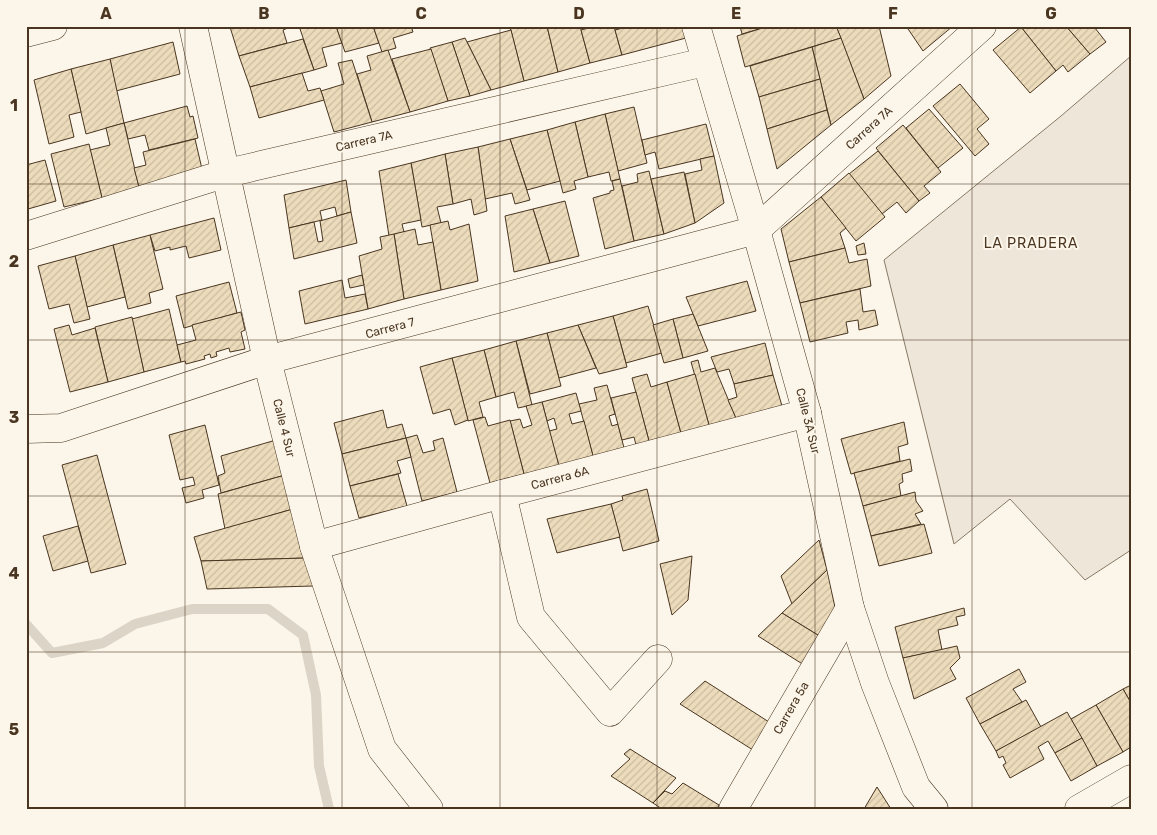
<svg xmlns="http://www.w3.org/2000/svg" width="1157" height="835" font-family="Rubik,sans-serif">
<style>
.grass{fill:#ede6d9;stroke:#887966}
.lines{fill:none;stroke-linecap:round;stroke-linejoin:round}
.stream{stroke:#dcd4c6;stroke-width:10}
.building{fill:url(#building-hatch);stroke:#4a3520}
.street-casing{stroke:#4a3520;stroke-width:29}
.street{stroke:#fbf6e9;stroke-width:28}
.grid{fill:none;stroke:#4a3520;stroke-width:1;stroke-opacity:0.55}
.labels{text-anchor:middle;stroke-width:4;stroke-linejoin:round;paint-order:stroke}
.street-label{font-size:12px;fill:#4a3520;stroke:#fbf6e9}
.neighbourhood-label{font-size:14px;letter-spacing:1px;fill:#4a3520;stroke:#fbf6e9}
.neatline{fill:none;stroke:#4a3520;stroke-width:2}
.grid-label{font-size:16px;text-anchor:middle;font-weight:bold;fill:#4a3520}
</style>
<defs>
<pattern id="building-hatch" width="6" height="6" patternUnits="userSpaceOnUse" patternTransform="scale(1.25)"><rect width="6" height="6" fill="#ecdcbc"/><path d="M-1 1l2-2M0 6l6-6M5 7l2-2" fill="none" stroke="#ccbda1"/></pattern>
</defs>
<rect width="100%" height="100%" fill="#fbf6e9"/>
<!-- grass -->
<polygon class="grass" points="1131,56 1131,550 1085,580 1010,499 954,544 884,260 1061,116"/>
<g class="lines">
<!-- stream -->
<polyline class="stream" points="26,624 52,653 103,643 135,624 192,609 268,609 303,635 316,695 319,766 329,809"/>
</g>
<!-- building -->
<g class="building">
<polygon points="233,26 293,26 283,30 287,43 239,56 230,27"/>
<polygon points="299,26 336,26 342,43 322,48 327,66 314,70"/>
<polygon points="336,26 373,26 379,43 345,52"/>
<polygon points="373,26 411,26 413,32 393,38 396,48 382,52"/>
<polygon points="547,26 558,72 524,81 510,27"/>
<polygon points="547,26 580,26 590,63 558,72"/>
<polygon points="614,26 622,55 590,63 581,30 595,26"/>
<polygon points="631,26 683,26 686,38 622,55 615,30"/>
<polygon points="740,26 769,26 742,34"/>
<polygon points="836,26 879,26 891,76 864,99"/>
<polygon points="836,26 841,38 745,67 737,36 769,26"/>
<polygon points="906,26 953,26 923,51"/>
<polygon points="1023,26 1066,26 1090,54 1068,72 1063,65 1056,71 1021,27"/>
<polygon points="1066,26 1097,26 1095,28 1106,42 1090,54"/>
<polygon points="1021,27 1056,71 1030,93 993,50"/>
<polygon points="511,30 524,81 491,90 467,42"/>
<polygon points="465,38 491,90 470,96 452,42"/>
<polygon points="841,38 864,99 831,125 812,47"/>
<polygon points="303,39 314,70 250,87 239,56"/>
<polygon points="173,42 180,74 116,91 110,59"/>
<polygon points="452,42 470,96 448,101 430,48"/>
<polygon points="812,47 820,79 759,97 750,66"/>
<polygon points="431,49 448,101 410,112 392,59"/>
<polygon points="388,50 410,112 372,122 357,74 371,70 367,56"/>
<polygon points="110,59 124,123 86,134 71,69"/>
<polygon points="352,60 372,122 334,132 321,91 344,84 338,63"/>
<polygon points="71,69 81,112 69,115 74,137 49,144 34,80"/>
<polygon points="302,73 308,91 320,88 324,100 259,118 250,87"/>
<polygon points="820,79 827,110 767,129 759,97"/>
<polygon points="960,84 989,119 977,129 989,144 975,156 933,106"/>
<polygon points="187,106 190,117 193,116 198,138 149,150 145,135 128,139 124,123"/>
<polygon points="634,107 647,163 618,171 605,114"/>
<polygon points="929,109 963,148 938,168 906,128"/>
<polygon points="827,110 831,125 777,169 767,129"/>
<polygon points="605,114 620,179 611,181 609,172 588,177 575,122"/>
<polygon points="575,122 588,177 574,181 576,189 563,193 547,130"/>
<polygon points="124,123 139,187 102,198 90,150 110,145 106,128"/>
<polygon points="706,124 714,156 659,169 655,152 645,155 642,140"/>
<polygon points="903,125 941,172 924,186 930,193 919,201 876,148"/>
<polygon points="547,130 560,181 527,190 510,139"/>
<polygon points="195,139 202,169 139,187 134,168 146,165 143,152"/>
<polygon points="510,139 530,200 515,204 512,193 485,199 478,147"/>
<polygon points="89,144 102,198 64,207 51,154"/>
<polygon points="478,147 487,211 474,215 471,199 453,204 445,154"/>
<polygon points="878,151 919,201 906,213 897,202 882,214 849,174"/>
<polygon points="445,154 453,204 437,207 441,223 422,227 411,163"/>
<polygon points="714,156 724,203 695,223 685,174 702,170 700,159"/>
<polygon points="45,160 56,201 28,209 26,201 26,165"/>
<polygon points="411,163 421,220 402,224 404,232 389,236 379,171"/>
<polygon points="649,171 664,234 634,241 622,186 638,182 637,174"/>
<polygon points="684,172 695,223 664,234 651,179"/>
<polygon points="849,173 885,217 856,241 821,197"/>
<polygon points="620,179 634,241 605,249 593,198 610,193 610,191 614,190 612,181"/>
<polygon points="346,180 351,212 337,216 335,207 320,211 322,220 289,228 284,195"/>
<polygon points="821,197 846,228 840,233 845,248 789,262 781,229"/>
<polygon points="565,201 579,256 550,263 533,209"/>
<polygon points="533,209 550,263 514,272 505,216"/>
<polygon points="351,212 357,243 294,259 289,228 314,222 318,242 323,241 320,221"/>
<polygon points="214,218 221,250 189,258 186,246 170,250 170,247 155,251 150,235"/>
<polygon points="448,221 450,230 469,224 478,281 441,290 430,225"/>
<polygon points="415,229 418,245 433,242 441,290 404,299 394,234"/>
<polygon points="394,234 404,299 368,309 359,256 382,249 380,237"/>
<polygon points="150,235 163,289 149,293 151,303 128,309 113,245"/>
<polygon points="864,243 866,254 858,255 856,246"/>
<polygon points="113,245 125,297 87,307 75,256"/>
<polygon points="845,248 849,263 867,259 871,286 800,303 789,262"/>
<polygon points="75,256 90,319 74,323 69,304 49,309 38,266"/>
<polygon points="362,275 364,285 350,288 348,279"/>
<polygon points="342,280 345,298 365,294 368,309 305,324 299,291"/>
<polygon points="747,281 756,311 698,326 686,297"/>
<polygon points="229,282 237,313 184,328 176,296"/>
<polygon points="860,289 863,312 875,310 878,325 859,330 858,320 846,322 848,333 810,342 800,303"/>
<polygon points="648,306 662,353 626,363 613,316"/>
<polygon points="169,309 181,362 144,372 132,319"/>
<polygon points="241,312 245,330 241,332 245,349 230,352 229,348 216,352 217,356 211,358 210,354 204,356 205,359 186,364 185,361 181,362 177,345 196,340 192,325"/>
<polygon points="693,314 708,351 683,358 673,319"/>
<polygon points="613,316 627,367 599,374 578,325"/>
<polygon points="132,317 144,372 108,382 95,327"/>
<polygon points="673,319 683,358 664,363 653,325"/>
<polygon points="69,325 72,335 95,328 108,382 70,392 54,329"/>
<polygon points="578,325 596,368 559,378 547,333"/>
<polygon points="547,333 561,386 530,394 516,341"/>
<polygon points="516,341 532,405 518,408 514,392 496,397 484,350"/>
<polygon points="765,343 773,375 734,384 729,369 717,372 711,357"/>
<polygon points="484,350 496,397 479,402 483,417 468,421 452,358"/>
<polygon points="452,358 468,420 455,425 450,409 433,414 420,367"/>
<polygon points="698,360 701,372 715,368 736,418 709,425 691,362"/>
<polygon points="647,374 651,387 667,382 681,433 649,441 632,378"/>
<polygon points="695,374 709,425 681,433 667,382"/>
<polygon points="773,375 782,406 736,418 728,400 737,397 734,384"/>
<polygon points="607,385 615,414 609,416 612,426 618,424 624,448 593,456 579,404 597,400 594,388"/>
<polygon points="636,392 649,441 636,445 634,437 622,440 611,398"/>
<polygon points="576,393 581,411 569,414 572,424 584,421 593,456 559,466 549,431 557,429 554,418 547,421 542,402"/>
<polygon points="542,402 559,466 524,474 510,421 520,419 523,428 532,425 526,406"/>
<polygon points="383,410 387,428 402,424 406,438 342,454 334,423"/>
<polygon points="485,417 488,426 510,420 524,474 490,483 473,420"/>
<polygon points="904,422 908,444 898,447 900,461 851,474 841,439"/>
<polygon points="205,425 219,485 202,490 204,498 186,503 182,488 195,485 193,477 180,480 169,435"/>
<polygon points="417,435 423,453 435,450 433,441 443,438 457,492 422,501 406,438"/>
<polygon points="406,438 411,457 397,461 401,473 350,486 342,454"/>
<polygon points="276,440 285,475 221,493 218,476 225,473 221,456"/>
<polygon points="97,455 126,564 91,573 62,465"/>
<polygon points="910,459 912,471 902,474 903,482 899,484 901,496 863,506 854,473"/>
<polygon points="398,474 407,506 359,518 350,486"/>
<polygon points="285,475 293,509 225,529 218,494"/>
<polygon points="647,489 659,541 623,551 611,504 623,500 622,496"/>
<polygon points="915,492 916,501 923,511 915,514 921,524 871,536 863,506"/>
<polygon points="611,504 620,537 557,553 547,519"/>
<polygon points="293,509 306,558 201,561 194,537"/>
<polygon points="924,524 932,553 879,566 871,536"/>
<polygon points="78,526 88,561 53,571 43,536"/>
<polygon points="819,540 827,570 792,604 781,576"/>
<polygon points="692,556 688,600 672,615 660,564"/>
<polygon points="306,558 313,586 207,589 201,561"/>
<polygon points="827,570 836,612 821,637 782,613"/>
<polygon points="964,608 965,615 956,617 958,625 938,630 942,650 903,658 895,627"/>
<polygon points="782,613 821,637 804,665 758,636"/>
<polygon points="957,646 960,658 950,668 956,679 914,699 903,658"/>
<polygon points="1019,669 1026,682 1013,689 1022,702 980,724 966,698"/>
<polygon points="705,681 769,722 753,750 680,704"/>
<polygon points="1131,685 1131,703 1123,689"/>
<polygon points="1123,689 1131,703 1131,747 1123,752 1096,705"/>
<polygon points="1026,700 1041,727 996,751 980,724"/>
<polygon points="1096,705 1123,752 1097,766 1071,719"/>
<polygon points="1067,712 1082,738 1055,753 1048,741 1038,747 1044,759 1010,778 1003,765 1006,763 1003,756 999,758 996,751"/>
<polygon points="1082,738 1097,766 1071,781 1055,753"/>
<polygon points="630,749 676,778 653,803 611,776 630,759 624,754"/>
<polygon points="683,783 719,805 717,809 662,809 653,803 665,791 672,794"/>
<polygon points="877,787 891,809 864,809"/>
</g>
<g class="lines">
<!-- street casing -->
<g class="street-casing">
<g id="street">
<polyline points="193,26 267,360 314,546 382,749 429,809"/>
<polyline points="696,26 756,230 807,413 850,608 875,683 916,787 934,809"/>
<polyline points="26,33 53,26"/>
<polyline points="26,236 227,173 705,62"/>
<polyline points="26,429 61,428 267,360 756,230 982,26"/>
<polyline points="502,494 531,617 610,712 658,659"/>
<polyline points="314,546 502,494 807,413"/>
<polyline points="733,809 850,608"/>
<polyline points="1079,809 1131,779"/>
</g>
</g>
<!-- street -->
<use href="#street" class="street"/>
</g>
<!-- grid -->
<path class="grid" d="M185,26V809M342,26V809M500,26V809M657,26V809M815,26V809M972,26V809M26,184H1131M26,340H1131M26,496H1131M26,652H1131"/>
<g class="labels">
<!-- street labels -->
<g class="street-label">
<text transform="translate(869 128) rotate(-42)" y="4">Carrera 7A</text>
<text transform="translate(364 141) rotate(-13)" y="4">Carrera 7A</text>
<text transform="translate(390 328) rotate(-15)" y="4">Carrera 7</text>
<text transform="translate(808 421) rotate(76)" y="4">Calle 3A Sur</text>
<text transform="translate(284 428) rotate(76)" y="4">Calle 4 Sur</text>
<text transform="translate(560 478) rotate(-15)" y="4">Carrera 6A</text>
<text transform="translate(791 708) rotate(-60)" y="4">Carrera 5a</text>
</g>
<!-- neighbourhood labels -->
<g class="neighbourhood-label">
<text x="1031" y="248">LA PRADERA</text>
</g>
</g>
<!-- border -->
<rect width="1157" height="835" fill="none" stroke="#fbf6e9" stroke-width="55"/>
<rect x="28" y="28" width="1102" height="780" class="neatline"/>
<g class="grid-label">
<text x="106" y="19">A</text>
<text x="264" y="19">B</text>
<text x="421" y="19">C</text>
<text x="579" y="19">D</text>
<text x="736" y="19">E</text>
<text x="893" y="19">F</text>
<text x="1051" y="19">G</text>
<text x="14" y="111">1</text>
<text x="14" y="267">2</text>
<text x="14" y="423">3</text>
<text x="14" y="579">4</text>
<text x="14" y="735">5</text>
</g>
</svg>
